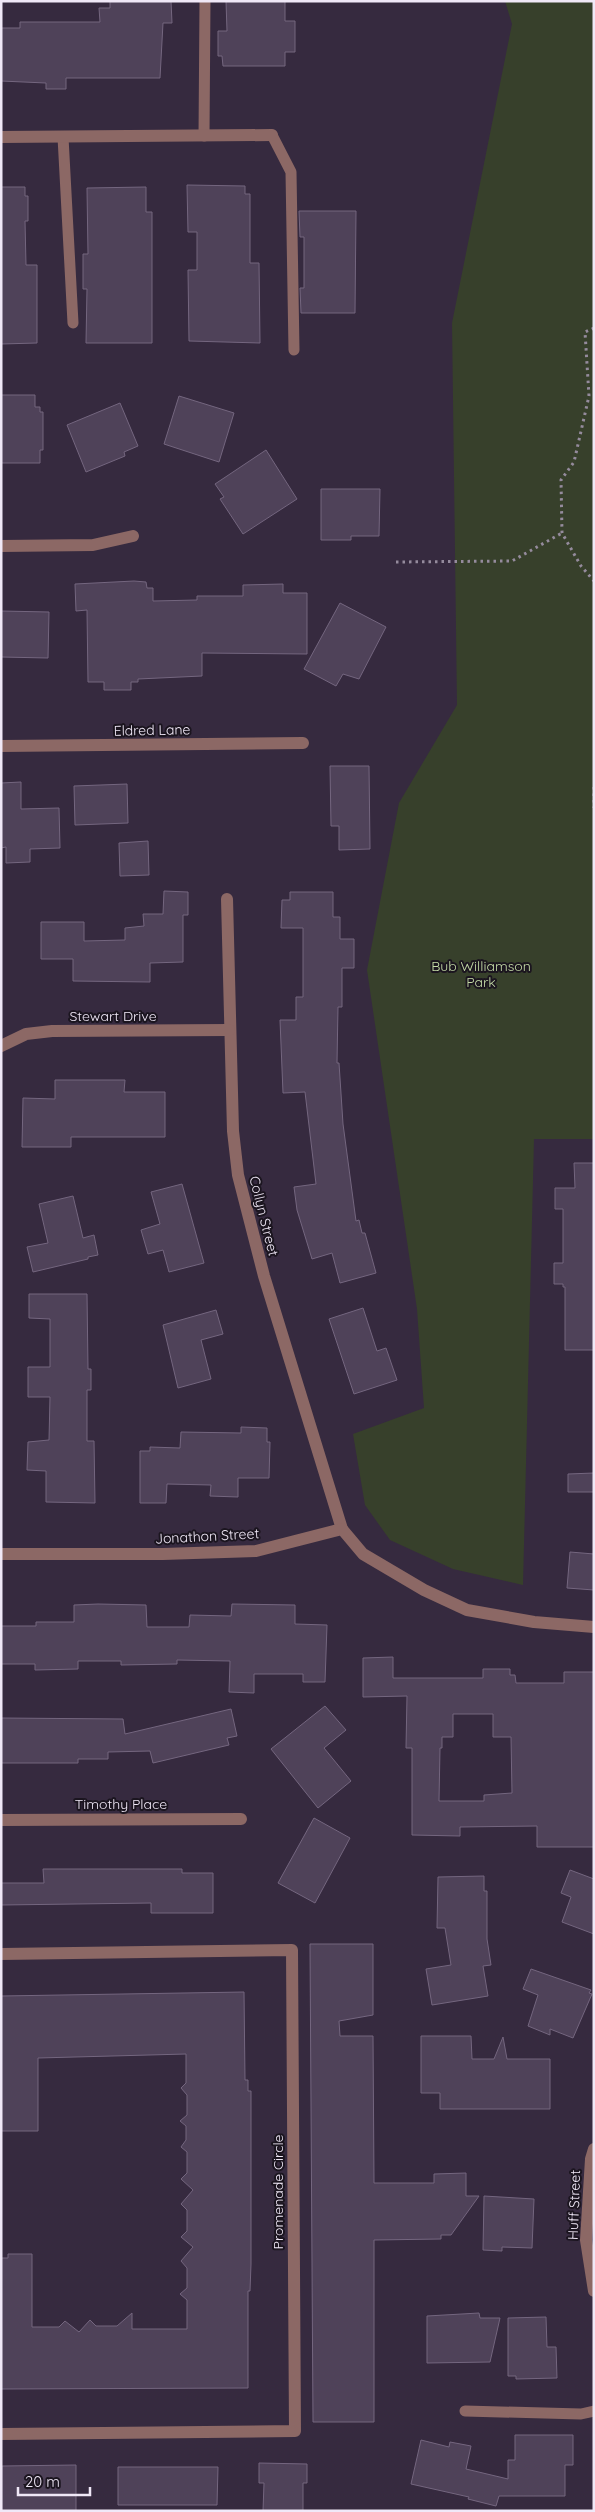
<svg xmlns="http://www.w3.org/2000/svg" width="595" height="2512" font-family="Quicksand,sans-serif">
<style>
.green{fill:#37402b}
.building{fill:#4f4259;stroke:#74667f;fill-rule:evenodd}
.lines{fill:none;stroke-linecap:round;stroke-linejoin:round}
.path{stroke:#958b9d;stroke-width:3;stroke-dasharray:2.5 4;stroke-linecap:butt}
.service{stroke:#8c6865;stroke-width:11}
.minor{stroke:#8c6865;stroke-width:12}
.tertiary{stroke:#8c6865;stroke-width:12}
.labels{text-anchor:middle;stroke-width:4;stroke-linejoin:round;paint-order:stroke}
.street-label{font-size:14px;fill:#f0e8f7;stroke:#1b151f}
.park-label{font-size:14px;fill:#c5dca7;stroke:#1b151f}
</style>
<rect width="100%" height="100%" fill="#362a3f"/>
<!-- green -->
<polygon class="green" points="505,1 594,1 594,1139 534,1139 523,1585 453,1569 390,1540 365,1505 353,1434 424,1408 417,1309 367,970 399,803 457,705 452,323 512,24"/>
<!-- building -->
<g class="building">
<polygon points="110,1 171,1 172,23 163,23 160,78 66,78 66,89 46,89 46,83 1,81 1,28 20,28 20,22 100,22 99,8 110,8"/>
<polygon points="226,1 285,1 285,21 295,21 295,52 285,52 285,66 223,66 222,56 218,56 218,31 227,31"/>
<polygon points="187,185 245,186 245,194 250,194 250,263 259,263 260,343 189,341 188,270 197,270 197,232 188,232"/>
<polygon points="1,187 25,187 25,196 28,196 28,221 25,221 26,265 37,265 37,343 1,344"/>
<polygon points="146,187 146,212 152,212 152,343 86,343 87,289 83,289 83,254 88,254 87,188"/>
<polygon points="299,211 356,211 355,313 301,313 300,288 304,288 304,237 300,237"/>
<polygon points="1,395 35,395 35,407 40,407 40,412 43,412 43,450 40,450 40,463 1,463"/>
<polygon points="179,396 234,413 219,462 164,444"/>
<polygon points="120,403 138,446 124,452 125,456 86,472 67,425"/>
<polygon points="266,450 297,499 243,534 220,499 224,497 215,484"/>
<polygon points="321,489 380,489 379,536 351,536 351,540 321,540"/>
<polygon points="134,581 146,582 147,588 153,588 153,601 197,600 197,596 243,596 243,585 283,584 283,593 307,593 307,654 202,653 202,676 138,679 138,682 131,682 131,690 104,690 104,682 88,682 87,610 76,611 75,584"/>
<polygon points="340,603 386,627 359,679 343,674 336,686 304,669"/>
<polygon points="1,611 49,612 48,658 1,657"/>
<polygon points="330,766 369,766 370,849 339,850 339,826 331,826"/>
<polygon points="21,782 21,809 59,808 60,848 30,849 30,862 6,863 6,847 1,848 1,783"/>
<polygon points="127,784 128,823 75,825 74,786"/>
<polygon points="148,841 149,875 120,876 119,843"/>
<polygon points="164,891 188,892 188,915 183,915 183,962 150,963 150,982 73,981 73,959 41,959 41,922 84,922 84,941 125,940 125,928 144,926 143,914 163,914"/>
<polygon points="290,892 333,892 333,917 340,917 340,939 354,939 354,968 342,968 342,1007 338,1007 337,1063 339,1063 343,1124 356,1221 359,1220 362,1233 365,1233 376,1273 340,1283 332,1253 312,1259 297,1210 294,1187 316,1184 305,1092 283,1093 280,1020 296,1020 296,997 303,997 303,928 281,928 282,900 290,900"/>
<polygon points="55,1080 125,1080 124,1092 165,1092 165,1137 71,1137 71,1147 22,1147 23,1098 55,1099"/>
<polygon points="574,1163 594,1163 594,1350 565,1350 565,1287 563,1287 563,1284 554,1284 554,1263 563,1263 563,1209 555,1209 555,1188 575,1188"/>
<polygon points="182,1184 204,1263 169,1272 163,1250 148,1254 141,1230 160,1224 151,1192"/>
<polygon points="73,1196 83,1238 94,1235 98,1255 88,1257 88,1259 33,1272 27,1247 48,1243 39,1204"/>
<polygon points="29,1294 87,1294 88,1369 91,1369 91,1390 87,1390 87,1441 94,1441 95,1503 46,1502 46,1471 27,1470 28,1442 49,1440 50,1397 28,1397 28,1367 50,1367 50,1319 29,1318"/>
<polygon points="363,1308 377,1351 386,1348 397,1380 354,1394 329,1319"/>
<polygon points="216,1310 223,1334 201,1340 211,1379 178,1388 163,1325"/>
<polygon points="241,1427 267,1428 267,1442 270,1442 269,1478 238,1478 238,1497 210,1496 211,1485 167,1484 166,1503 140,1503 140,1451 150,1451 150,1447 180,1448 181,1432 241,1433"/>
<polygon points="594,1473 594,1492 568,1492 568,1474"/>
<polygon points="570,1552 594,1554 594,1590 567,1588"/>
<polygon points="98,1604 146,1605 147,1627 189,1627 190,1615 231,1616 232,1604 295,1605 295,1624 327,1625 325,1682 303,1682 303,1674 254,1674 254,1693 229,1692 230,1661 177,1660 177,1664 121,1665 121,1661 78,1661 78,1669 35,1670 35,1664 1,1664 1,1626 36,1626 36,1622 74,1622 74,1605"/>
<path d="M393,1657V1678H483V1669H510V1675H515L516,1683H564V1672H594V1847H537V1826L460,1827V1836L412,1835V1748H406L407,1696L363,1697V1658ZM453,1714H493V1737H511L512,1793L484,1795V1801H439L440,1748H442V1737H453Z"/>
<polygon points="325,1706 346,1730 324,1748 351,1781 318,1808 271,1749"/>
<polygon points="231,1709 237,1736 227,1738 229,1745 153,1763 150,1751 108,1752 108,1759 78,1759 78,1763 1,1763 1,1718 123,1719 125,1734"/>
<polygon points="314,1818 350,1838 315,1903 278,1883"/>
<polygon points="43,1869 182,1869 182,1873 213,1873 213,1913 151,1913 151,1903 1,1905 1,1883 44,1883"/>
<polygon points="570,1870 594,1879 594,1934 562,1922 571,1897 561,1893"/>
<polygon points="484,1876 484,1891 487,1891 487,1939 491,1965 483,1966 488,1996 432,2005 426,1969 451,1965 445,1928 437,1928 438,1877"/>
<polygon points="310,1944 373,1944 373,2015 339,2021 340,2036 373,2036 374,2183 434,2183 434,2174 466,2173 466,2196 479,2196 451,2235 441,2235 441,2239 374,2240 374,2422 313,2422"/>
<polygon points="531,1969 591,1990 589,1993 592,1994 573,2038 550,2029 550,2035 528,2026 538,1995 523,1989"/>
<polygon points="244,1992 245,2080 248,2080 248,2091 251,2091 251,2264 250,2291 248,2291 248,2388 1,2389 1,2258 8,2258 8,2254 32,2254 32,2327 59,2327 65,2321 79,2332 90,2320 96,2326 117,2326 132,2313 132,2329 187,2329 187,2300 180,2294 187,2288 187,2268 181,2261 193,2247 181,2237 187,2231 187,2210 181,2204 193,2190 181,2179 187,2173 187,2152 181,2147 186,2140 186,2126 180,2121 187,2115 187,2095 181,2088 186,2083 186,2054 38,2058 38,2131 1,2131 1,1996"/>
<polygon points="421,2036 471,2036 472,2059 494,2059 503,2037 507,2059 550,2059 550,2109 440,2109 440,2093 421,2093"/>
<polygon points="484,2196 534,2199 532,2248 502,2247 502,2251 483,2250"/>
<polygon points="479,2313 480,2318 500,2318 490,2362 427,2363 427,2316"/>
<polygon points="546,2317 547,2347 556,2347 557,2378 516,2379 516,2376 508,2376 508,2318"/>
<polygon points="515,2435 573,2435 573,2465 565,2465 565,2496 499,2496 496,2506 468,2499 469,2497 411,2484 421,2440 449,2447 450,2442 471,2446 466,2469 508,2479 508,2460 515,2460"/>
<polygon points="259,2463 307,2464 307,2483 303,2483 303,2511 263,2511 264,2483 259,2483"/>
<polygon points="76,2465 76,2511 2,2511 2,2466"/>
<polygon points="118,2467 218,2467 217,2505 118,2505"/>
</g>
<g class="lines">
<!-- path -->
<g class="path">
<polyline points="594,328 585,332 589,396 574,462 561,480 562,533 581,566 594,581"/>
<polyline points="396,562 512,561 562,533"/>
<polyline points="594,787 594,808"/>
</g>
<!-- service -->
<g class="service">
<polyline points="272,135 291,172 294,350"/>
<polyline points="204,136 205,1"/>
<polyline points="63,137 73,323"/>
<polyline points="465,2411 581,2414 594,2411"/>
</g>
<!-- minor -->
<g class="minor">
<polyline points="1,137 272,135"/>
<polyline points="1,546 93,545 133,536"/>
<polyline points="1,746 303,743"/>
<polyline points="227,899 233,1131 238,1175 264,1276 342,1529"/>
<polyline points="1,1046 26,1034 52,1031 229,1030"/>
<polyline points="1,1820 241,1819"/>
<polyline points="1,1954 292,1950 295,2431 1,2434"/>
<polyline points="594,2149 591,2159 586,2240 594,2291"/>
</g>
<!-- tertiary -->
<polyline class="tertiary" points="1,1554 163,1554 256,1551 342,1529 363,1554 424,1590 467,1610 534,1622 594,1627"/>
</g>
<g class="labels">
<!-- street labels -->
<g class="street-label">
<text transform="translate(152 730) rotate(-1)" y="5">Eldred Lane</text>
<text x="113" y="1021">Stewart Drive</text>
<text transform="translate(264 1216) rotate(76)" y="5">Collyn Street</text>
<text transform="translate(207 1536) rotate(-3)" y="5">Jonathon Street</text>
<text x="121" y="1809">Timothy Place</text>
<text transform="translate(278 2192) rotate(-90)" y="5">Promenade Circle</text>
<text transform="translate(574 2205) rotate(-88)" y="5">Huff Street</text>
</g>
<!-- park labels -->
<g class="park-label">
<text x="481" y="971">Bub Williamson<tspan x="481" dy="16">Park</tspan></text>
</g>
</g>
<!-- border -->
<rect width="595" height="2512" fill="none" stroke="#f0e8f7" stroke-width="5"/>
<!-- scale -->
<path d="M18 2487v8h72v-8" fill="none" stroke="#f0e8f7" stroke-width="2.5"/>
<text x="25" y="2487" font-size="15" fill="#f0e8f7" stroke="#1b151f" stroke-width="4" paint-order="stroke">20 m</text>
</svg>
